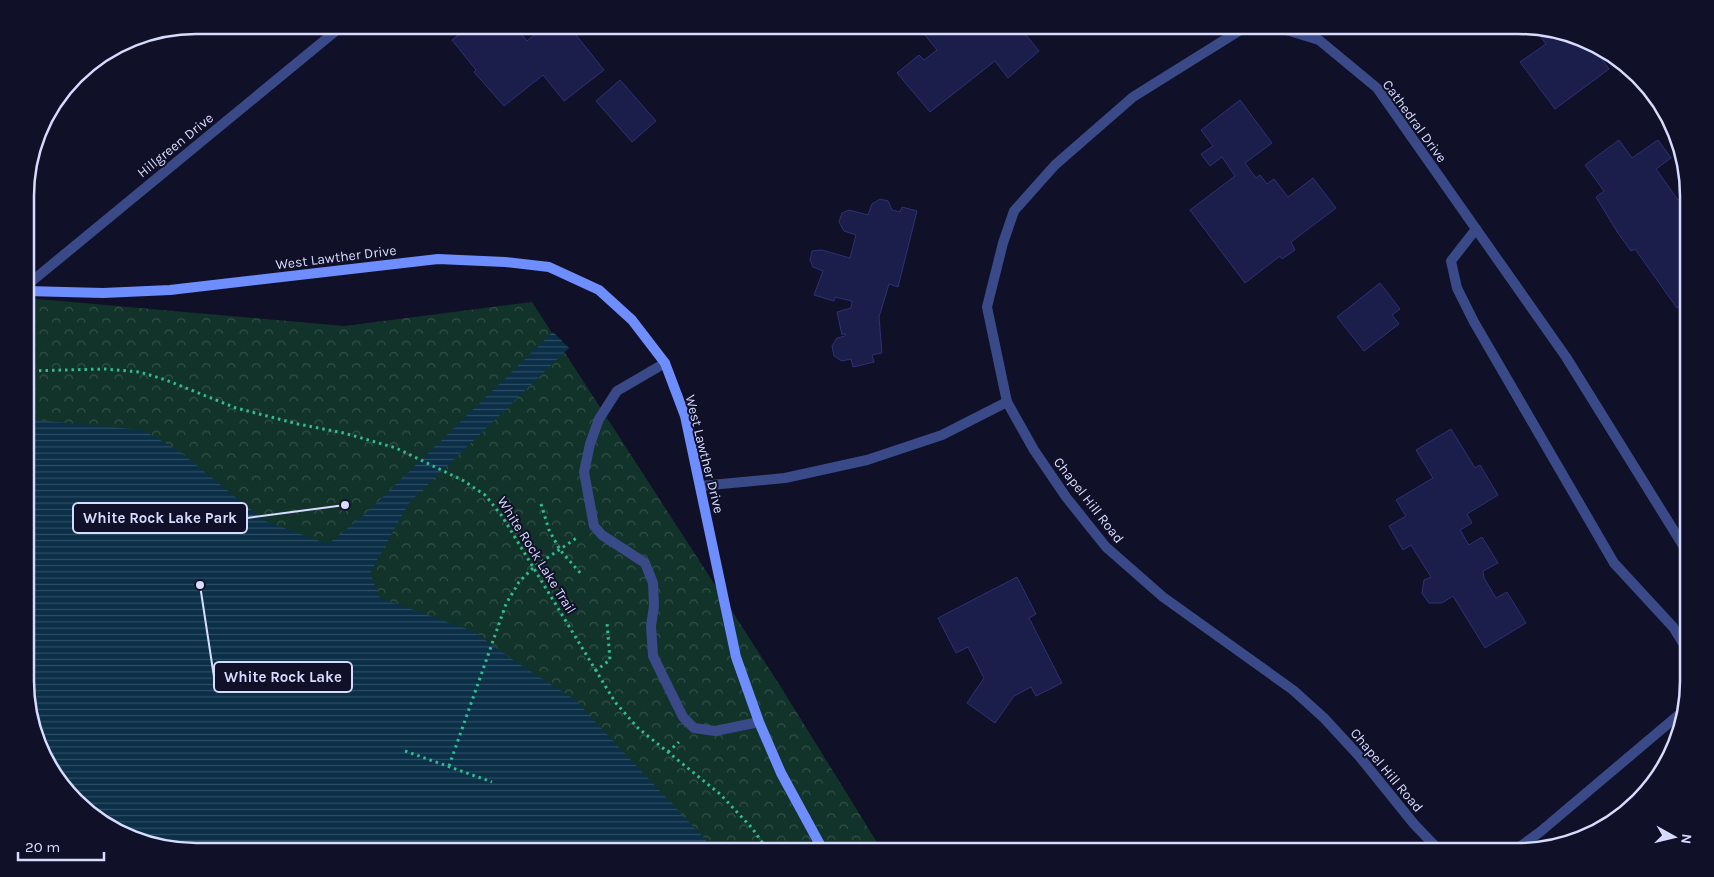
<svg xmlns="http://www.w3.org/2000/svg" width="1714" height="877" font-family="Karla,sans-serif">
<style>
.forest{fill:url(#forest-crowns)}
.water{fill:url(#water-rules)}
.building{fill:#1b1d4a;stroke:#2d3176}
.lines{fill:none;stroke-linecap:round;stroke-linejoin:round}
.path{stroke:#2ebc90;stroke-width:3;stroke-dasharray:2.5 4;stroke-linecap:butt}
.lane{stroke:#3a4a88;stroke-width:10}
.street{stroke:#3a4a88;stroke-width:10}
.secondary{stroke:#6e8eff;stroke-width:10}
.labels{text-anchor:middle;stroke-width:4;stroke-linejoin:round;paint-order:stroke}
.street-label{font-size:14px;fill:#d7dcff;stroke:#101128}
.rim{fill:none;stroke:#d7dcff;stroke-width:2.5}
.leader{fill:none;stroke:#d7dcff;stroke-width:2}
.callout-dot{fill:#d7dcff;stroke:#101128;stroke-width:2}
.callout{fill:#101128;stroke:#d7dcff;stroke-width:2}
.callout-label{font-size:15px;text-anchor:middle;font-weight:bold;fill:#d7dcff}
</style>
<defs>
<pattern id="forest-crowns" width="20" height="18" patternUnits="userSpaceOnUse" patternTransform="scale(1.25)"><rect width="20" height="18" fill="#123329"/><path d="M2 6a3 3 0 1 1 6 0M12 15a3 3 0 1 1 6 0" fill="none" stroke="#345049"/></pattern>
<pattern id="water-rules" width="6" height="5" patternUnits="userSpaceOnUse" patternTransform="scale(1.25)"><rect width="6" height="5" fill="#0a2f47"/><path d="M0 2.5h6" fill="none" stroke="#2d4d63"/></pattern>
</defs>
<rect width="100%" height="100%" fill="#101128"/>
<!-- forest -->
<polygon class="forest" points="26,298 344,326 532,302 779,684 883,852 196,852 120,834 54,776 27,704"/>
<!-- water -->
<polygon class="water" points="553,332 569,348 409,503 370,573 380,598 473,631 516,662 574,699 717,852 196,852 120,834 54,776 27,704 26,419 143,430 179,451 265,521 328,544 363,516"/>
<!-- building -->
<g class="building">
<polygon points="472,25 514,25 527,41 547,25 568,25 604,70 564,101 543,75 504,106 474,72 476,70 452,40"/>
<polygon points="917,25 958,25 962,30 968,25 1018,25 1039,51 1008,78 995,61 930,112 897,73 919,55 924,60 937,50"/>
<polygon points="1535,29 1590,42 1609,69 1555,109 1520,62 1546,44"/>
<polygon points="620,80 656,121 632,142 596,101"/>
<polygon points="1240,100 1272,143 1245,163 1256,178 1260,175 1267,184 1274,179 1288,197 1313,178 1336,208 1291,242 1295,250 1282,259 1280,256 1245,283 1190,210 1235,176 1222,157 1210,166 1201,154 1213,146 1201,130"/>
<polygon points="1619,140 1632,158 1658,140 1671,158 1656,169 1678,200 1682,197 1688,204 1684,208 1688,213 1688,300 1677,308 1635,249 1631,251 1618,233 1596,197 1604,191 1585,165"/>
<polygon points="880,199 888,201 892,210 900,212 902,207 917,211 898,287 889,284 879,317 882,353 872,355 874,362 853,367 851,359 842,361 834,356 832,346 837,338 845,336 845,333 842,335 837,312 851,308 852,301 835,297 834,301 814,295 823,271 813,267 810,260 812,251 822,250 850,258 856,235 844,231 839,222 842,213 849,210 868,215 872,204"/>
<polygon points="1380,283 1400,309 1392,315 1399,324 1364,351 1337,317"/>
<polygon points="1451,429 1475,468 1480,465 1498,495 1467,514 1472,523 1460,530 1469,545 1482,537 1498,563 1483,571 1484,578 1496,598 1507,592 1526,623 1485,648 1453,596 1442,603 1429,603 1422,593 1424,580 1431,577 1411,545 1403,550 1389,526 1406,516 1396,500 1433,478 1416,450"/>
<polygon points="1017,577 1036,614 1029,618 1062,683 1036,696 1031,687 1014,696 995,723 967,703 984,678 968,647 956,653 938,618"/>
</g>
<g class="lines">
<!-- path -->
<g class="path">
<polyline points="26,371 105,369 140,372 166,380 236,408 298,424 344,433 396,448 464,481 485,495 502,516 615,702 638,728 720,794 752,828 769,852"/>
<polyline points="541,504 549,530 560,550 582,575"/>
<polyline points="595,671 610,660 607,623"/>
<polyline points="405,751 492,782"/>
<polyline points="668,752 679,742"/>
<polyline points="449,766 506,604 519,582 534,567 578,537"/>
</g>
<!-- lane -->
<g class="lane">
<polyline points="1476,229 1451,261 1457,288 1474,322 1614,563 1673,627 1689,653"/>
<polyline points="665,363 617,391 599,419 590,444 584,472 594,526 602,535 645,563 653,583 654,606 651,626 653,656 683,717 694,728 715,731 759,722"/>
</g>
<!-- street -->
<g class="street">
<polyline points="26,286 343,25"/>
<polyline points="700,486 785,478 867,460 942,435 1007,402"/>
<polyline points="1449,852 1437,848 1414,824 1359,756 1324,718 1293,690 1163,597 1106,547 1066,497 1034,450 1007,402 987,307 1003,243 1014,211 1055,165 1133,97 1242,29 1280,28 1319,40 1377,88 1566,357 1689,555"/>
<polyline points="1505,852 1521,846 1540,832 1682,712"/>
</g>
<!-- secondary -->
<polyline class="secondary" points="26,291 103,293 170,290 438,259 505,262 549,267 599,290 632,320 665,363 685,416 736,657 759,722 781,773 824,852"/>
</g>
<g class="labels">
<!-- street labels -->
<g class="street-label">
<text transform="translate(1415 121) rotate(54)" y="5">Cathedral Drive</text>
<text transform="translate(175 145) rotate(-39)" y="5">Hillgreen Drive</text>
<text transform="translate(336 257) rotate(-7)" y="5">West Lawther Drive</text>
<text transform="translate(705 454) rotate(76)" y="5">West Lawther Drive</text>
<text transform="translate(1089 500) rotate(52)" y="5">Chapel Hill Road</text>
<text transform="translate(537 555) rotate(58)" y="5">White Rock Lake Trail</text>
<text transform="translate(1387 770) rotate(50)" y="5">Chapel Hill Road</text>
</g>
</g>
<!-- crop -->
<path d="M0 0H1714V877H0ZM196 34H1518A162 162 0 0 1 1680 196V681A162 162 0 0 1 1518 843H196A162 162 0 0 1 34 681V196A162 162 0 0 1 196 34Z" fill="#101128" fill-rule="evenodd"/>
<path class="rim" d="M196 34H1518A162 162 0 0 1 1680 196V681A162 162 0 0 1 1518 843H196A162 162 0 0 1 34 681V196A162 162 0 0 1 196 34Z"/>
<!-- callouts -->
<path class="leader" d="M345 505L247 518M200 585L214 677"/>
<g class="callout-dot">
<circle cx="345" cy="505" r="5"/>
<circle cx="200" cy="585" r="5"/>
</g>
<g class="callout">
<rect x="73" y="503" width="174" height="30" rx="5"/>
<rect x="214" y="662" width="138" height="30" rx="5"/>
</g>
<g class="callout-label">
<text x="160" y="523">White Rock Lake Park</text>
<text x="283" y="682">White Rock Lake</text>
</g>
<!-- north arrow -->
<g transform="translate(1674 837) rotate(98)" stroke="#101128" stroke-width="4" paint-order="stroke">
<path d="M0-4L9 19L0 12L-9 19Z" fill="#d7dcff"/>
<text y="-8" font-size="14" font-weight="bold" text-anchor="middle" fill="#d7dcff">N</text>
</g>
<!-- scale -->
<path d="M18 852v8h86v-8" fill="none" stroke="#d7dcff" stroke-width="2.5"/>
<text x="25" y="852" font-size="15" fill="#d7dcff" stroke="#101128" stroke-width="4" paint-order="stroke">20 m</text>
</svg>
